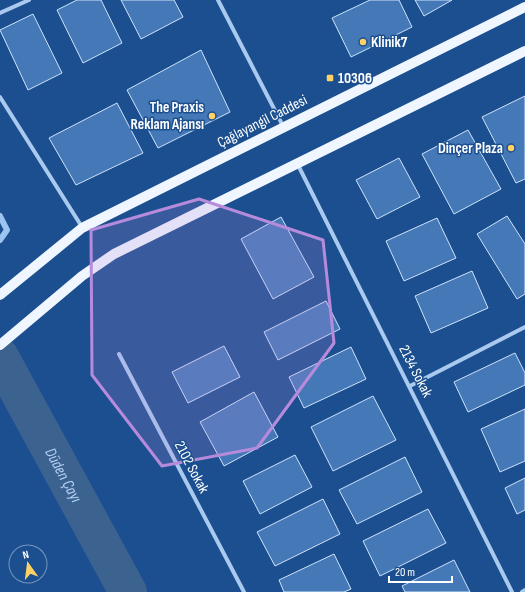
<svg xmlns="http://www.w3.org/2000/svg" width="525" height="592" font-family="'Sofia Sans Condensed',sans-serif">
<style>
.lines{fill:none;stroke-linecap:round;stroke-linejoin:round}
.stream{stroke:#9cc4f0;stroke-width:6}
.river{stroke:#3c6290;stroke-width:38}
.building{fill:#4478b7;stroke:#cfe3fa}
.minor{stroke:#a9c9ee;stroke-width:4}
.primary{stroke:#f0f6ff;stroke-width:10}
.marked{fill:#b68bdc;fill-opacity:0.2;stroke:#b68bdc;stroke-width:3;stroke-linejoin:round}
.poi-dot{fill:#ffd166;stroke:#1b4f8f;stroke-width:1.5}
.labels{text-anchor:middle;stroke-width:3;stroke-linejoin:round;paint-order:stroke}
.poi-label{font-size:15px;font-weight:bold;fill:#fff;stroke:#1b4f8f;text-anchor:start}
.street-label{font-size:15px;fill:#fff;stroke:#1b4f8f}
.water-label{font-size:16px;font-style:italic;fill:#b5d3f5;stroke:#1b4f8f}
</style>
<rect width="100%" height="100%" fill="#1b4f8f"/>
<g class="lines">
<!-- stream -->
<polyline class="stream" points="0,216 7,230 0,240"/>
<!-- river -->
<path class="river" id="s1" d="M0,357L128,592"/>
</g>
<!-- building -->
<g class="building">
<polygon points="77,0 101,0 122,43 83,63 57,10"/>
<polygon points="121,0 174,0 183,17 141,39"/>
<polygon points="370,0 399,0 412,27 351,57 332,18"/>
<polygon points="415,0 452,0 424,16"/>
<polygon points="33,14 62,73 28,90 0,30"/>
<polygon points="201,50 230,112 158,148 127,90"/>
<polygon points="525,96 525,179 516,183 482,117"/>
<polygon points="117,103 143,153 76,185 49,138"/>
<polygon points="468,130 501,189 454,214 422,154"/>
<polygon points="399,158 420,197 377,219 356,180"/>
<polygon points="507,216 525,244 525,294 517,299 477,234"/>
<polygon points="281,217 314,277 273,299 241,239"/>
<polygon points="437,218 456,258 404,281 386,241"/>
<polygon points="472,271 488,308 431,333 415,296"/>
<polygon points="326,301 340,329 278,360 264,332"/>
<polygon points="224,346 240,377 188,403 172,372"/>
<polygon points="351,347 366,379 304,408 289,377"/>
<polygon points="515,353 525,373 525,385 468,412 454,382"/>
<polygon points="254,392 278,437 224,466 200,422"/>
<polygon points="373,396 396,440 333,471 311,427"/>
<polygon points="525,409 525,461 500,472 481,429"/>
<polygon points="295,455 312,487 260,514 243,481"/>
<polygon points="405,457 422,492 357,524 339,490"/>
<polygon points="525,478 525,510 517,514 505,488"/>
<polygon points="323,499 340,534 275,566 257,532"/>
<polygon points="428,509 446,543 380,576 363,541"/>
<polygon points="334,554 351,589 344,592 284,592 279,580"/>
<polygon points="454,560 470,592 405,592 402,586"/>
</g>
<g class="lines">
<!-- minor -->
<g class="minor">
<polyline points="218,0 283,126"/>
<polyline points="0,13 29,0"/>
<polyline points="0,97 82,227"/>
<polyline points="297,163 512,592"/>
<polyline points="119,354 244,592"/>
<polyline points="410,386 525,327"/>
<polyline points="522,592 525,590"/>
</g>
<!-- primary -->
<g class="primary">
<polyline points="0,295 82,228 525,7"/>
<polyline points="0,345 82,276 114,254 525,51"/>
</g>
</g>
<!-- marked area -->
<path class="marked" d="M199,199L323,240L334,343L257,448L162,466L92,375L91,230Z"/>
<!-- markers -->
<g class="poi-dot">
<circle cx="363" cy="42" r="4"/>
<rect x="326" y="74" width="8" height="8" rx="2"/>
<circle cx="212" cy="116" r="4"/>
<circle cx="511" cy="148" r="4"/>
</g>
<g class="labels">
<!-- poi labels -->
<g class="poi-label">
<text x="371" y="47">Klinik7</text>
<text x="338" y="83">10306</text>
<text x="204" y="112" text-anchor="end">The Praxis<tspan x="204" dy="17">Reklam Ajansı</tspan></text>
<text x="503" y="153" text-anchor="end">Dinçer Plaza</text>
</g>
<!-- street labels -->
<g class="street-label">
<text transform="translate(262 121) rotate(-27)" y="5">Çağlayangil Caddesi</text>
<text transform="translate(416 371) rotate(63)" y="5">2134 Sokak</text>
<text transform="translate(192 467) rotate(62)" y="5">2102 Sokak</text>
</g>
<!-- water labels -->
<g class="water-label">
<text dy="6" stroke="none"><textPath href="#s1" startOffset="134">Düden Çayı</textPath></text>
</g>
</g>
<!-- north arrow -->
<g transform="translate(28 564) rotate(346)"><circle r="19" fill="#1b4f8f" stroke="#7695bc"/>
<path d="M0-3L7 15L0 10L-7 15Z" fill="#ffd166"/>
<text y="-6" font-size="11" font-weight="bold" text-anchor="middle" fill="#ffffff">N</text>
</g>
<!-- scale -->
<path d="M389 576v6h63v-6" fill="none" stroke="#ffffff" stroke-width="2"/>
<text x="395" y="576" font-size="12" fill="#ffffff" stroke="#1b4f8f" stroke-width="3" paint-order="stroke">20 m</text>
</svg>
